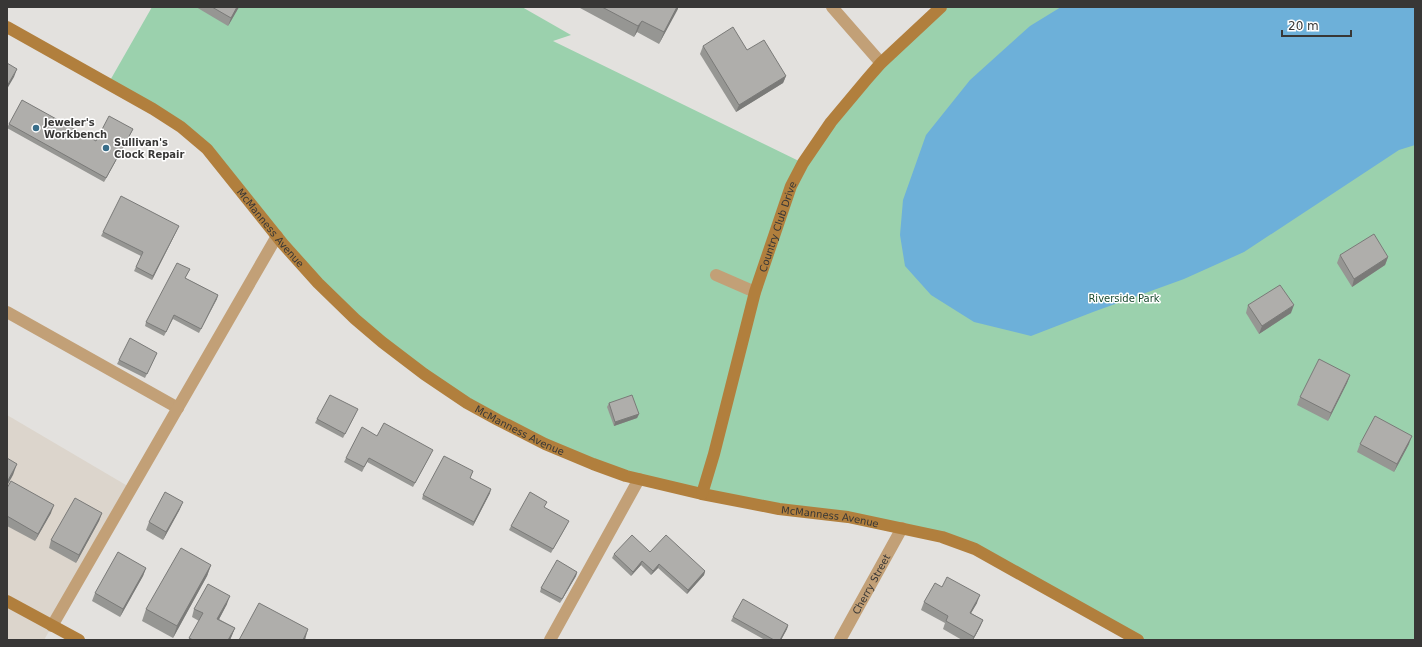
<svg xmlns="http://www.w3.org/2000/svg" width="1422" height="647" font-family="'DejaVu Sans',sans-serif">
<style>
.built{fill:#dcd5cc}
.green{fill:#9bd1ad}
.water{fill:#6db0d9}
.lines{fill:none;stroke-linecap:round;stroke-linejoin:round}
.lane{stroke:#c2a077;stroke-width:12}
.street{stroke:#c2a077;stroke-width:12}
.secondary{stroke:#b17f3d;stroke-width:12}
.wall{fill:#969693}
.shaded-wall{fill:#7a7a78}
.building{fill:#afaeab;stroke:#7a7a78}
.poi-dot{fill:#386d89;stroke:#fff;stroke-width:1.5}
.labels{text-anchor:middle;stroke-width:3;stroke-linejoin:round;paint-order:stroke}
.poi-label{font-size:10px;font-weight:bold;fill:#383736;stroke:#fff;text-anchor:start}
.street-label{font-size:10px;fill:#383736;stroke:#fff}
.park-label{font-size:10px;fill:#17492d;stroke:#fff}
</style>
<rect width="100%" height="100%" fill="#e3e1de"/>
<!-- built -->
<polygon class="built" points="7,415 131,488 44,640 7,640"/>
<!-- green -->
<polygon class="green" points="152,7 522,7 571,35 553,41 803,163 831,122 941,7 1415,7 1415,640 1138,640 975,549 639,479 498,420 355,319 207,149 108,84"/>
<!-- water -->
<polygon class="water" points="1061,7 1415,7 1415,145 1399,150 1244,252 1184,279 1093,312 1031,336 974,322 931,295 905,266 900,235 903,200 926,135 970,80 1030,26"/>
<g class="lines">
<!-- lane -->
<g class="lane">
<polyline points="716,275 755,292"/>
<polyline points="7,312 178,408"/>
<polyline points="550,640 639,479"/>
</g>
<!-- street -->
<g class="street">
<polyline points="832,7 881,63"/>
<polyline points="52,626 277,236"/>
<path id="s1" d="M840,640L902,528"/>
</g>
<!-- secondary -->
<g class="secondary">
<path id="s2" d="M7,27L153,109L181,127L207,149L283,244L318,283L355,319L382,342L424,374L467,403L498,420L545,444L593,464L626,476L702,494L779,509L848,517L942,537L975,549L1138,640"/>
<path id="s3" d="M702,494L714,454L755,292L791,186L803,163L831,122L867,79L881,63L941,7"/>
<polyline points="7,601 79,640"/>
</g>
</g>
<!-- wall -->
<g class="wall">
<polygon points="196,7 239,7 228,26"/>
<polygon points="580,7 678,7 659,44 637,32 634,37 580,8"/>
<polygon points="703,46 747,50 786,76 783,83 736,112 700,54"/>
<polygon points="9,124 96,141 133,129 131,133 104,182 7,128"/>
<polygon points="177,230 152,280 134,271 141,256 101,236 103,232"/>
<polygon points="1340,255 1388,257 1385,265 1352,287 1337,263"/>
<polygon points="190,269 185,278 218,295 199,333 173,319 164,336 145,326 146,322"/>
<polygon points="1248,305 1291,313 1259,334 1246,313"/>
<polygon points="157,353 145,378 117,364 119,360"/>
<polygon points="1350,375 1347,383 1328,421 1297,405 1300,397"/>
<polygon points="609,403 639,414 637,418 614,426 607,407"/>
<polygon points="356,413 343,438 315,423 317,419"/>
<polygon points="1360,444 1409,444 1394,472 1357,452"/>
<polygon points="431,454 413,487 367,462 362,472 344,462 346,458"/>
<polygon points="473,471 470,478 490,493 473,526 422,499 423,495"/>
<polygon points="7,488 51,513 35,541 7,526"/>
<polygon points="180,509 163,540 146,530 149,522"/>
<polygon points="102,513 99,521 76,563 49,548 51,540"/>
<polygon points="567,525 551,553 509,530 511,526"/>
<polygon points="650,552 705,571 704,575 687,594 658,568 651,575 641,565 631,576 612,558 614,554"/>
<polygon points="211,565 207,576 173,638 142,621 146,609"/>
<polygon points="146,568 143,576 120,617 92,601 95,593"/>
<polygon points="577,572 576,576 560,603 540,592 541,588"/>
<polygon points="942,587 977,603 971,613 983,620 980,627 973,640 962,640 943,629 945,623 921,610 924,602"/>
<polygon points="227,604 219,619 235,628 230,640 188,640 199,621 192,617 194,609"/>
<polygon points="733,617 788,625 787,629 781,640 765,640 731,621"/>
</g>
<!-- shaded-wall -->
<g class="shaded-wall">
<polygon points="237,7 239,7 228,26 231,18"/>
<polygon points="677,7 678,7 678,9 659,44 664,32"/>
<polygon points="642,21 637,32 634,37 638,26"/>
<polygon points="17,69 14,77 7,89 7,86"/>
<polygon points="786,76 783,83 736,112 739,105"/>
<polygon points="133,129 131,133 104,182 106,178"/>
<polygon points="179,226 152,280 153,276"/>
<polygon points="1388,257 1385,265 1352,287 1354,279"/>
<polygon points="218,295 217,299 199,333"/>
<polygon points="1294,305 1291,313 1259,334 1262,326"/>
<polygon points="1350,375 1347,383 1328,421 1331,413"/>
<polygon points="639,414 637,418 614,426 615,422"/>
<polygon points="1412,436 1409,444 1394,472 1397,464"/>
<polygon points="17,464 13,475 7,486 7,482"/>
<polygon points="491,489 490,493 473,526 474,522"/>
<polygon points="183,502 180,509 163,540 166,532"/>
<polygon points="54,505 51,513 35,541 38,534"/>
<polygon points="102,513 99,521 76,563 79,555"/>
<polygon points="642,561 641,565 631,576 633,572"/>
<polygon points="659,564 658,568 651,575 653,571"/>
<polygon points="211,565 207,576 173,638 177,626"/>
<polygon points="146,568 143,576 120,617 123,609"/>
<polygon points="705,571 704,575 687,594 688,590"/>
<polygon points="577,572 576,576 560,603 562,599"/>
<polygon points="980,595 977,603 967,620 970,613"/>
<polygon points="230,596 227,604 215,627 217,619"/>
<polygon points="983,620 980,627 973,640 972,640"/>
<polygon points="788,625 787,629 781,640 780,640"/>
<polygon points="235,628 230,640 228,640"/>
<polygon points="308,629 305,640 303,640"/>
</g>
<!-- building -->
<g class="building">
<polygon points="212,7 237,7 231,18"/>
<polygon points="602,7 677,7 664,32 642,21 638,26"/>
<polygon points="733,27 747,50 764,40 786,76 739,105 703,46"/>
<polygon points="7,63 17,69 7,86"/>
<polygon points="22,100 96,141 109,116 133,129 106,178 9,124"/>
<polygon points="121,196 179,226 153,276 136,267 143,252 103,232"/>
<polygon points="1374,234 1388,257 1354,279 1340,255"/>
<polygon points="177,263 190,269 185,278 218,295 201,329 174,315 166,332 146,322"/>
<polygon points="1280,285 1294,305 1262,326 1248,305"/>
<polygon points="130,338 157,353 147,374 119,360"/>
<polygon points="1319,359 1350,375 1331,413 1300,397"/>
<polygon points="330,395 358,409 345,434 317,419"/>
<polygon points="632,395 639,414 615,422 609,403"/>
<polygon points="1375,416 1412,436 1397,464 1360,444"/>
<polygon points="384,423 433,450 415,483 369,458 364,467 346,458 362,427 377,436"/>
<polygon points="444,456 473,471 470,478 491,489 474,522 423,495"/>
<polygon points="7,458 17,464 7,482"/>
<polygon points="11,481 54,505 38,534 7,516 7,488"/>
<polygon points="165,492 183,502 166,532 149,522"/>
<polygon points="530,492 547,502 544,507 569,521 553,549 511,526"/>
<polygon points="75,498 102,513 79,555 51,540"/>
<polygon points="632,535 650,552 666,535 705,571 688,590 659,564 653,571 642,561 633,572 614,554"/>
<polygon points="181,548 211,565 177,626 146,609"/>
<polygon points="118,552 146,568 123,609 95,593"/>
<polygon points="557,560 577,572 562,599 541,588"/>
<polygon points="947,577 980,595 970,613 983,620 974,637 946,621 948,616 924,602 935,583 942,587"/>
<polygon points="208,584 230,596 217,619 235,628 228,640 193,640 189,638 203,613 194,609"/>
<polygon points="743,599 788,625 780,640 774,640 733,617"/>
<polygon points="259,603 308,629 303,640 239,640"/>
</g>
<!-- markers -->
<g class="poi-dot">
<circle cx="36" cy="128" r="4"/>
<circle cx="106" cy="148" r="4"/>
</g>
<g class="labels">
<!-- poi labels -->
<g class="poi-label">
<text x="44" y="126">Jeweler's<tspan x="44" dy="12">Workbench</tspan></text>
<text x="114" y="146">Sullivan's<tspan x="114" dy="12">Clock Repair</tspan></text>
</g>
<!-- street labels -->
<g class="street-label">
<text dy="4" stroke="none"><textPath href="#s2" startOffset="336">McManness Avenue</textPath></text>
<text dy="4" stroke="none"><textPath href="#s3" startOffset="278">Country Club Drive</textPath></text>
<text dy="4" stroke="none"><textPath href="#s2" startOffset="660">McManness Avenue</textPath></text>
<text dy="4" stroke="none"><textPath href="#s2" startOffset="984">McManness Avenue</textPath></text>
<text dy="4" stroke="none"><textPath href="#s1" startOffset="64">Cherry Street</textPath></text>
</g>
<!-- park labels -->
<g class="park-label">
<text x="1124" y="302">Riverside Park</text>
</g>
</g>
<!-- border -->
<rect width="1422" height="647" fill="none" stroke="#383736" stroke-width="16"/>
<!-- scale -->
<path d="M1282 30v6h69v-6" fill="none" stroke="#383736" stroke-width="2"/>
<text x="1288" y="30" font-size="12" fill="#383736" stroke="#ffffff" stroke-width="3" paint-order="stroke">20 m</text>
</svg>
